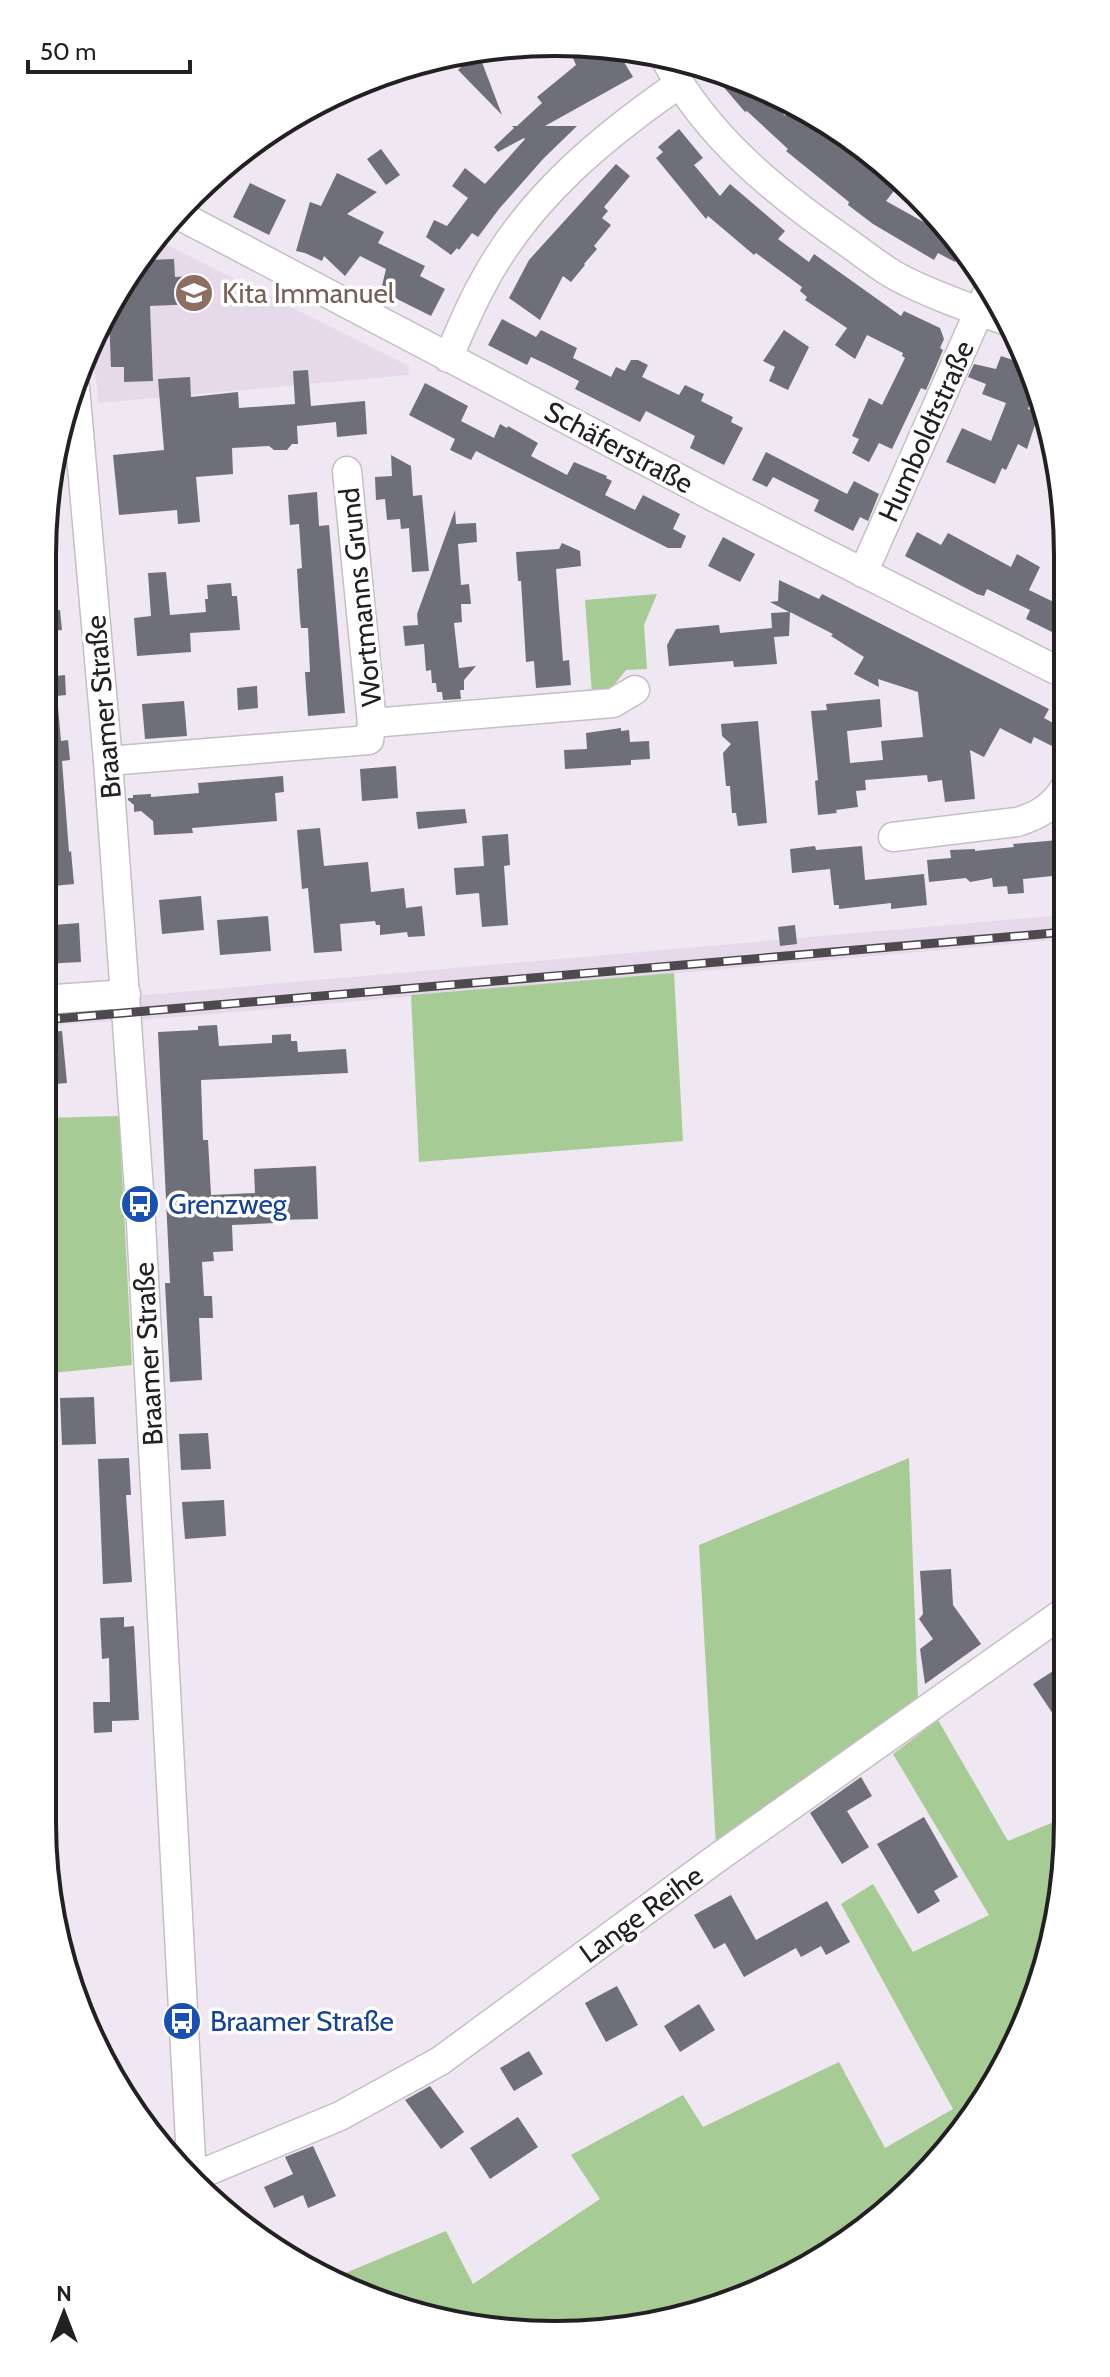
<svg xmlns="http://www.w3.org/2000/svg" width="1110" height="2377" font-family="Cabin,sans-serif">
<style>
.built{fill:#e6d9e9}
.green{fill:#a7cb94}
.building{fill:#6f6f79}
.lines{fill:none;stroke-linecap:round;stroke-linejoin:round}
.minor-casing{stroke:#c6bec7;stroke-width:31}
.minor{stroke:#fff;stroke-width:28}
.rail-casing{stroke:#4d494e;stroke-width:9}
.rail{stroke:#fff;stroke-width:6;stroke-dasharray:18;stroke-linecap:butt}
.labels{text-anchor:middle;stroke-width:7;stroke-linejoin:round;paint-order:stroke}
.education-label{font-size:28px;fill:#785e54;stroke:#fff;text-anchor:start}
.street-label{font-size:28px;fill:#232024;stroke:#fff}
.transit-label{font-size:28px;fill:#164399;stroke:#fff;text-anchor:start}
.rim{fill:none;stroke:#232024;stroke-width:4}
</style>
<rect width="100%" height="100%" fill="#efe7f1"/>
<!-- built -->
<g class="built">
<polygon points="159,241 409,366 408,375 99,403 91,344"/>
<polygon points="1065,915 1065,939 190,1016 42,1026 42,1004"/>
</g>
<!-- green -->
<g class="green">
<polygon points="657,594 644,625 647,669 626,670 610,690 592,694 585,600"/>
<polygon points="674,973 683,1141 419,1162 411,995"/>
<polygon points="119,1116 132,1365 42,1374 42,1118"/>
<polygon points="909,1458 918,1699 716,1847 699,1545"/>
<polygon points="938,1720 1008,1841 1068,1816 1029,2018 940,2161 811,2266 655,2325 455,2325 331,2279 446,2231 473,2284 600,2199 571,2155 683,2095 703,2127 839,2062 885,2148 953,2109 841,1904 873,1884 913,1952 989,1915 893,1754"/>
</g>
<!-- building -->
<g class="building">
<polygon points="567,44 620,55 633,77 545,126 577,126 543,159 499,209 478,237 472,233 459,250 457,248 451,255 426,237 434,220 447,226 468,198 452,186 465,168 485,184 525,139 524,138 498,152 494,147 514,128 512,126 517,126 542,103 537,97 576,65"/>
<polygon points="480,57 502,115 458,70 469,59"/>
<polygon points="729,77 751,81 758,85 785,116 794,105 813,117 836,136 833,140 897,187 886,201 963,244 955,262 938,253 934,260 873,224 848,205 849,202 786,151 788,149 747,111 745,112 721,84"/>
<polygon points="679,129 703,158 694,165 720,196 730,184 785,231 778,239 809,262 814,254 901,316 904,311 940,328 944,339 940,348 943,350 926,390 921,388 892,449 879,443 869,462 852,453 859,439 852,436 869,398 882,405 905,358 902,356 903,353 867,335 855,359 835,345 847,328 805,300 807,297 800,291 802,287 756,253 754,255 708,216 706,219 656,158 663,152 658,147"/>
<polygon points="381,149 400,175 386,185 367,159"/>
<polygon points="616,164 630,176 604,207 608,211 602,218 611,225 594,246 597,249 584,264 585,265 571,282 563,276 540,320 509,298 529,260"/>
<polygon points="337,173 377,192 347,214 384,232 378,243 425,266 420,276 445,289 431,316 389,295 380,294 386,269 360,256 345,276 324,256 322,261 305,253 296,251 310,202 321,206"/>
<polygon points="250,183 286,200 269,235 233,217"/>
<polygon points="174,259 175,277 194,276 195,304 150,306 153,381 124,382 124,367 111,367 109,317 147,260"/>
<polygon points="502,319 536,337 541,330 577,348 573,358 611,377 616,367 625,371 631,360 638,360 648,365 642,377 679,395 685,385 704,394 701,401 733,417 731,422 743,428 724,465 690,448 695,436 646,411 640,422 575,389 579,381 546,364 531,357 527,365 488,345"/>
<polygon points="784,330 809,347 788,390 769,381 775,367 763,361"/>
<polygon points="1001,356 1031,366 1036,385 1028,409 1039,412 1027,449 1018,444 1006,470 1002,468 995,484 946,462 962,428 991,441 1006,403 982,394 986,384 968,377 974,364 996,369"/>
<polygon points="308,370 311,406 365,401 367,434 337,437 336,422 297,426 298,444 292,444 287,450 274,450 269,446 232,448 233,474 196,477 200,522 178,524 177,510 119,515 113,455 164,450 158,379 190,377 191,397 238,392 239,408 295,404 293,371"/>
<polygon points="425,383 468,406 461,421 494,438 500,424 507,428 508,426 538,443 531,456 567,475 574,462 607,476 606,478 612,481 605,495 635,510 643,495 680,514 673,529 686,536 681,548 668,548 476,451 471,460 450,450 455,439 409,415"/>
<polygon points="766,452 847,494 854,481 879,494 868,521 860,517 853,531 814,511 819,500 773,477 767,487 752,480"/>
<polygon points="391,455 411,466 413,496 422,495 429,571 412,572 409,528 401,529 400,519 387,520 385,499 376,500 375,477 392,476"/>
<polygon points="317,492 319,526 329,525 345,713 308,716 305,672 310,672 308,628 301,628 300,619 297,569 302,568 299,524 290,525 288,495"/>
<polygon points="455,510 456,524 476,523 477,542 458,544 461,585 469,584 471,604 461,604 462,622 454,623 459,668 476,666 464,680 464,690 460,690 461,699 443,700 442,692 437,692 436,683 432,683 431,670 426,671 424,644 405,646 403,626 418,625 417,614"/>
<polygon points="917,532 941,545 948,533 1011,567 1017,554 1040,567 1029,590 1064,607 1064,638 1026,619 1030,610 987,589 984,596 977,594 905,556"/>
<polygon points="723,537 755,554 740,582 708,566"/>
<polygon points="562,543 580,551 581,566 556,569 563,661 569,660 571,685 536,688 534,661 526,662 521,581 518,581 516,552 559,549"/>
<polygon points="166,572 170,615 206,612 205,599 208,599 207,585 231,583 232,596 237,596 240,630 190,633 191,652 137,656 134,618 151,616 148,573"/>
<polygon points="779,580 819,599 822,594 1049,709 1044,718 1064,729 1056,748 1034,737 1031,744 1000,728 984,757 970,750 975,799 945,802 942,780 928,782 927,775 865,780 866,790 856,791 858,807 836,810 837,813 818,815 815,781 818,780 811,711 827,710 826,704 880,699 882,727 847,731 850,763 883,760 881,741 923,737 918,692 878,679 879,687 854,674 864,657 831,636 833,634 790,612 789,636 774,637 777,664 734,667 733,661 669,666 667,645 676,629 719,625 720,633 772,628 771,613 789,612 770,602 778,601"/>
<polygon points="60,610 62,630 42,632 42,611"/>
<polygon points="55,668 56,676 65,675 66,695 57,696 61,741 68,740 70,760 62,761 69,852 71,851 74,884 42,887 42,669"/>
<polygon points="257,686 258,708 238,710 237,688"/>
<polygon points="184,701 187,736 145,739 142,704"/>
<polygon points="758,721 767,823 738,826 736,813 732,813 730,786 726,786 723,753 731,744 722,736 721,724"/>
<polygon points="621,728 621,731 629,730 630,742 649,741 650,759 631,760 631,765 565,769 564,750 587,749 586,733"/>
<polygon points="396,766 398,798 362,801 360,769"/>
<polygon points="283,776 284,792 275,793 277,821 192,828 193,833 154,835 153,821 141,811 134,812 134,805 128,800 128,798 133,798 133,795 151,794 151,797 199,793 198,783"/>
<polygon points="465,809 467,823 418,829 416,812"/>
<polygon points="320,828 324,866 368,862 371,892 404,888 406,908 422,906 425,936 408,937 407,932 380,935 380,925 376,925 375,921 340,924 342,951 314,953 308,888 302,889 297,830"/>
<polygon points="508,834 510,865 504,866 508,925 482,927 479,893 456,895 454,868 484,866 482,836"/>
<polygon points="1058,840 1062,875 1023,879 1024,893 1008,894 1007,886 993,887 992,878 970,882 966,878 929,882 927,860 951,858 950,850 975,849 975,851 1014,847 1013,844"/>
<polygon points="815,846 816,850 862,846 865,880 924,874 927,905 891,909 891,903 839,909 839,905 834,905 830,869 792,873 790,849"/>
<polygon points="201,896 204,930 162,934 159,900"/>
<polygon points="268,916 271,951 220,955 217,920"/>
<polygon points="79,923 81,962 42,964 42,926"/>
<polygon points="795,925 797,944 780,946 778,927"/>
<polygon points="217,1025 219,1046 272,1043 272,1035 291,1034 291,1041 297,1041 298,1052 346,1049 348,1073 201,1080 203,1140 208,1140 211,1195 255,1193 254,1169 316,1166 318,1219 275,1220 275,1223 232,1225 233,1251 213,1252 214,1261 202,1262 204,1296 212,1296 213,1318 199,1318 202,1380 170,1382 165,1283 170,1283 158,1032 198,1030 198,1026"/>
<polygon points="62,1031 67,1083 42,1085 42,1033"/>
<polygon points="94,1397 96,1444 62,1445 60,1398"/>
<polygon points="208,1433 211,1469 181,1470 179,1434"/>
<polygon points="129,1458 131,1495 126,1495 132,1582 103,1584 98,1459"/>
<polygon points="224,1500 226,1536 185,1539 182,1502"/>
<polygon points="951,1569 953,1605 981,1644 925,1684 920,1649 933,1639 919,1619 923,1614 920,1571"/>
<polygon points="124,1617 124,1627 134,1626 139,1720 112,1721 112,1732 94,1733 93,1702 110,1702 109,1658 102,1659 100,1618"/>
<polygon points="1067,1662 1068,1705 1053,1714 1033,1684"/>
<polygon points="861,1777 872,1796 847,1811 869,1847 842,1864 810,1813"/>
<polygon points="924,1817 958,1877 934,1891 940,1901 918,1914 877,1844"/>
<polygon points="731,1895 756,1940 827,1901 850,1942 826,1955 821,1946 801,1957 796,1948 744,1977 725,1943 714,1949 694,1915"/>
<polygon points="617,1986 638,2025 606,2042 585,2003"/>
<polygon points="699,2004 715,2030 680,2052 664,2026"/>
<polygon points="529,2051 543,2074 514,2091 500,2068"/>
<polygon points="430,2086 464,2132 441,2149 405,2100"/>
<polygon points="518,2117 538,2147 490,2179 470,2148"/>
<polygon points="313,2146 336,2196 308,2208 303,2195 274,2208 264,2187 293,2174 285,2157"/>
</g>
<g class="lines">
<!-- minor casing -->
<g class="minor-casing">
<g id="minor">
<path d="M668,64C709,138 775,192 844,240C860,251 877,265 894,275C926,293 972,309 1007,321"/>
<polyline points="177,214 712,496 1064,674"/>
<path d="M448,358C459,334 469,308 482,285C527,199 601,138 679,84"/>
<polyline points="75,387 108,761 140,1204 192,2178"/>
<polyline points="347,471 372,723"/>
<polyline points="863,573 989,289"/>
<polyline points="108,761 369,740 372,723 613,703 635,690"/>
<path d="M893,837L1017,822C1037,816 1054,807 1065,787"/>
<polyline points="42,1000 126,994"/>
<polyline points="191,2178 340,2116 440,2061 713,1861 1067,1610"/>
</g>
</g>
<!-- minor -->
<use href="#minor" class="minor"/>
<!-- rail casing -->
<g class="rail-casing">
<polyline id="rail" points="42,1020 1065,932"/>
</g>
<!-- rail -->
<use href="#rail" class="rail"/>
</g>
<!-- icons -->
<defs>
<g id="school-disc" transform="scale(2)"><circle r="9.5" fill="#8d6e63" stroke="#fff"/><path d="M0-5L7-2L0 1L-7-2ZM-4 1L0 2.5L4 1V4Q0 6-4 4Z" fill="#fff"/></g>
<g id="bus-disc" transform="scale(2)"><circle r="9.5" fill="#1a4fb4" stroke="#fff"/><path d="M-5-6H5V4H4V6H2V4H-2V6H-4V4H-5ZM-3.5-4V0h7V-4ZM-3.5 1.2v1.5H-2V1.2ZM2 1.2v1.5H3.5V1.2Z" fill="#fff"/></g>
</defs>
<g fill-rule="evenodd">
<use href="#school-disc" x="194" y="293"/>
<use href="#bus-disc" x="140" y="1204"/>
<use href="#bus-disc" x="182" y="2021"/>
</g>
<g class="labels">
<!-- education labels -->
<g class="education-label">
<text x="222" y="303">Kita Immanuel</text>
</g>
<!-- street labels -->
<g class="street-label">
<text transform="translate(926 431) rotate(-66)" y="10">Humboldtstraße</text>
<text transform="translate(619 447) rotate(28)" y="10">Schäferstraße</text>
<text transform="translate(360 597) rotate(-96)" y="10">Wortmanns Grund</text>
<text transform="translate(103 707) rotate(-95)" y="10">Braamer Straße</text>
<text transform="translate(148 1354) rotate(-93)" y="10">Braamer Straße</text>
<text transform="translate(641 1914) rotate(-36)" y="10">Lange Reihe</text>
</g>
<!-- transit labels -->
<g class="transit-label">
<text x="168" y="1214">Grenzweg</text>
<text x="210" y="2031">Braamer Straße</text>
</g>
</g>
<!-- crop -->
<path d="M0 0H1110V2377H0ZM555 56H555A499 499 0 0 1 1054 555V1822A499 499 0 0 1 555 2321H555A499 499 0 0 1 56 1822V555A499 499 0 0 1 555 56Z" fill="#fff" fill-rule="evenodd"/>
<path class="rim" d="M555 56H555A499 499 0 0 1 1054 555V1822A499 499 0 0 1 555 2321H555A499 499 0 0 1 56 1822V555A499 499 0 0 1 555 56Z"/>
<!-- north arrow -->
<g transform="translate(64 2313)" stroke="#ffffff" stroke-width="6" paint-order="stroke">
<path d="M0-6L14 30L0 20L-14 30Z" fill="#232024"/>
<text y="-12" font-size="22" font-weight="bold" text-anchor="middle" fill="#232024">N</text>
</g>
<!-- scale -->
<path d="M28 60v12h162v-12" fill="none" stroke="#232024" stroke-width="4"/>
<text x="40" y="60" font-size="24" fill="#232024" stroke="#ffffff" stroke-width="6" paint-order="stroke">50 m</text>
</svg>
